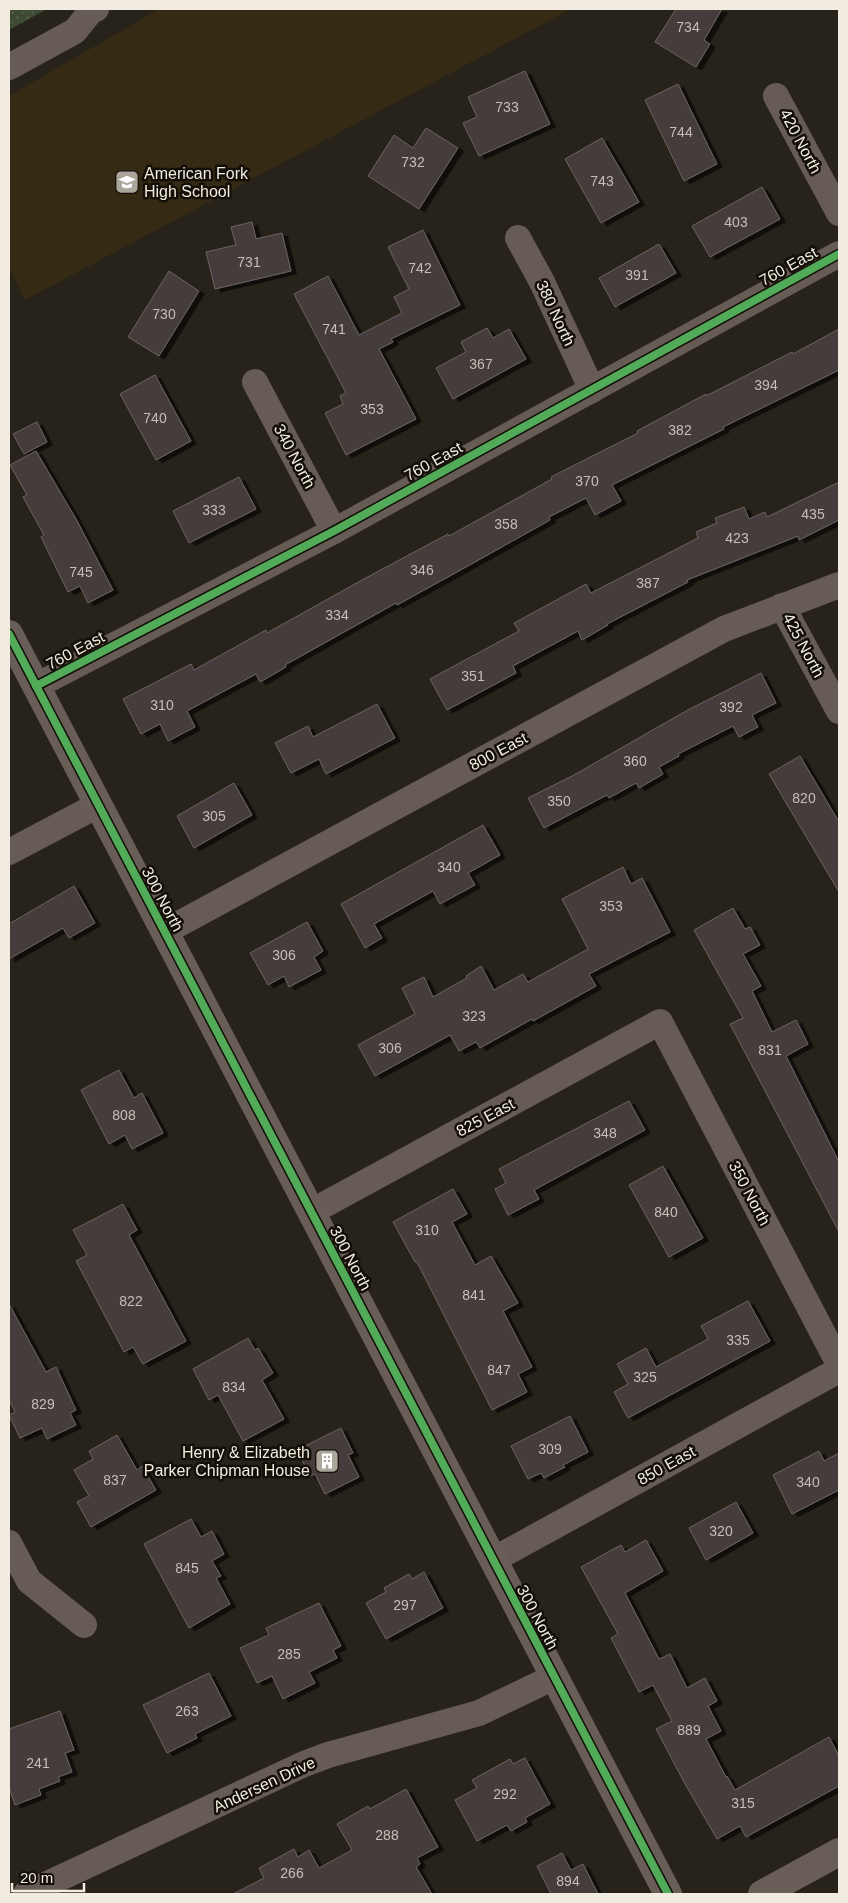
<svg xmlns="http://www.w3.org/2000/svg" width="848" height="1903" font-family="Arial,sans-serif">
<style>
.built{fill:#352a14}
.grass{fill:url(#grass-dots)}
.building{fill:#453c3b;stroke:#6b6462;filter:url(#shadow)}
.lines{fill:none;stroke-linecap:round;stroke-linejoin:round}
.path{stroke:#605953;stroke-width:3;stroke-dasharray:1 4;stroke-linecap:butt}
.street{stroke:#675b56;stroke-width:26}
.secondary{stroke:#695d57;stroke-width:28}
.cycleway-casing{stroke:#130f07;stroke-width:11}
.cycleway{stroke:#51ab58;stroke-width:8}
.labels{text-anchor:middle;stroke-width:5;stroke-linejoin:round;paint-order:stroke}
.number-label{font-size:14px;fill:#c6bfb7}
.street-label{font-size:16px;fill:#f1ebe0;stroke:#130f07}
.poi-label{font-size:16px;fill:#f1ebe0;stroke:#130f07;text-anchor:start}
</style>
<defs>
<pattern id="grass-dots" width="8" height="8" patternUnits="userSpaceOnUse" patternTransform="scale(1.25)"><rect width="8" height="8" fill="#3d4b35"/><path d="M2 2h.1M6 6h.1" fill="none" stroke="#5a6552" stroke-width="1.8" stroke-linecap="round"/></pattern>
<filter id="shadow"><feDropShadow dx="5.5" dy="3" stdDeviation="0" flood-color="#0009"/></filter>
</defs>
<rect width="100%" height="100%" fill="#28231a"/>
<!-- built -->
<polygon class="built" points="159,9 571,9 25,300 9,268 9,96"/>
<!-- grass -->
<polygon class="grass" points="9,9 47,9 9,30"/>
<!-- building -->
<g class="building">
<polygon points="676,9 722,9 704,40 710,44 696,67 655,42"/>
<polygon points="525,71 550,124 479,156 463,123 477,117 468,97"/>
<polygon points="678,84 717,164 684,181 645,100"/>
<polygon points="426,128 458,148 419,209 368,176 394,135 413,148"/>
<polygon points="602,138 639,202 601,223 565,159"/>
<polygon points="762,187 780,219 710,257 692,226"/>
<polygon points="252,222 256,239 282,233 291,271 215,289 206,252 236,245 231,227"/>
<polygon points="423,230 460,305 391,339 393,342 379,349 416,419 346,455 325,413 343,404 340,396 346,393 294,294 328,276 359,335 402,313 394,297 409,289 388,247"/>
<polygon points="659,244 676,273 615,307 599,278"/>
<polygon points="169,271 199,291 159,356 128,337"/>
<polygon points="487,328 493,338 509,329 526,359 453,399 436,368 466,352 461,342"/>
<polygon points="839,329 839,370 723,427 724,429 612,485 621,501 595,515 586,498 549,517 550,520 466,567 397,605 396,603 285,665 286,667 260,682 256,674 187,711 195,727 168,741 160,724 141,734 123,699 191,664 194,670 266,630 267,633 362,580 448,534 449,536 552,479 551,477 638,433 637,431 706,394 706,396 792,352 793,354"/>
<polygon points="155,375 191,441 156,460 120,394"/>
<polygon points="37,422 47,442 24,454 13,434"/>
<polygon points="36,451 76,519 113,590 88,603 80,586 68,592 41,537 44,535 23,497 27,495 10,465"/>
<polygon points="239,477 256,509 189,543 173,511"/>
<polygon points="839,482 839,520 799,540 798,536 687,580 688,582 607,624 608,625 582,640 578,631 513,666 516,673 447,710 430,679 519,631 514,623 586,584 591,593 698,538 696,532 717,523 715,518 744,507 749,519 765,512 767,517"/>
<polygon points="761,673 776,703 752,715 758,727 739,737 733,726 678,754 679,756 659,767 663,774 639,788 636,783 609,798 607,795 544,828 528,798 574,775 686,711"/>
<polygon points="377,704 395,738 326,774 319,759 291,773 275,743 308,726 313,737"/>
<polygon points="800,756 839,822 839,892 769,774"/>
<polygon points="234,783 252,815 194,848 177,816"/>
<polygon points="483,825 500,855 468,873 475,885 440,904 433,891 374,924 382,938 365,948 341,904"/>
<polygon points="623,867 631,884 642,878 670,932 589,974 596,986 533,1021 532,1019 480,1048 476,1042 459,1051 450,1035 375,1076 358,1045 415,1014 402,988 424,977 433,997 467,978 466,976 481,966 494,990 523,974 528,982 588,949 562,899"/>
<polygon points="74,886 95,923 69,938 63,928 9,959 9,924"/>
<polygon points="733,908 745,929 750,927 760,945 743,954 761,986 752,991 772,1032 796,1020 808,1044 786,1056 839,1162 839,1232 730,1024 743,1018 694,930"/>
<polygon points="307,922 323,951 314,957 321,970 289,987 284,976 268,985 250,953"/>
<polygon points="119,1070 134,1098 142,1093 163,1133 132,1149 125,1135 109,1144 81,1090"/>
<polygon points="629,1101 645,1130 534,1190 539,1199 508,1215 495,1189 506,1183 499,1169"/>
<polygon points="663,1166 703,1238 669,1257 629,1185"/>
<polygon points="453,1189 467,1214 452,1222 475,1265 491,1256 518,1303 503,1311 532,1367 518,1374 527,1392 492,1410 417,1262 415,1262 393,1222"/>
<polygon points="123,1204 137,1230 129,1235 186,1341 143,1364 133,1347 124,1352 76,1261 87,1255 73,1230"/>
<polygon points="748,1301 770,1341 628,1418 614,1392 628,1384 617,1364 646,1348 656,1367 708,1339 701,1326"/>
<polygon points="9,1304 46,1372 56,1367 76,1410 70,1413 76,1425 47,1439 42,1428 20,1438 9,1415 15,1412 9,1399"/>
<polygon points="248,1338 255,1350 258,1348 273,1373 262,1380 284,1419 243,1441 218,1395 209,1400 193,1369"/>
<polygon points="570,1416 588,1452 563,1465 565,1467 544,1478 541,1473 528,1479 511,1446"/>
<polygon points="341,1428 353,1453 348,1455 359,1477 325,1494 315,1474 310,1476 297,1450"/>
<polygon points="117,1435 137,1470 142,1466 156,1490 91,1527 77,1502 89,1496 74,1470 93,1459 89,1451"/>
<polygon points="819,1451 824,1461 839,1453 839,1490 792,1514 773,1475"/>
<polygon points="736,1502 753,1533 706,1560 689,1528"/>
<polygon points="191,1519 201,1537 212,1531 224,1554 212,1561 221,1576 216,1578 230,1604 189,1628 144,1544"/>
<polygon points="646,1540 663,1571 625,1593 659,1659 670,1654 687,1688 705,1678 717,1701 708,1706 721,1731 706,1739 726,1777 727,1776 735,1790 829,1737 839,1756 839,1786 746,1837 740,1826 717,1839 684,1782 656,1729 672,1721 653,1685 639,1692 611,1638 618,1634 581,1567 621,1545 625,1552"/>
<polygon points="424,1572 443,1608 386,1639 366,1603 386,1592 384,1588 409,1574 412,1579"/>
<polygon points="319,1603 341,1646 333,1650 337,1658 309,1672 315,1683 283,1699 272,1676 257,1683 240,1648 269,1635 266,1628"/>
<polygon points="209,1673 231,1716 195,1734 197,1738 167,1753 143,1705"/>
<polygon points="60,1711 74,1750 65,1753 72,1772 58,1777 60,1781 39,1789 41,1795 15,1805 9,1787 9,1729"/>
<polygon points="525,1758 550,1804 525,1818 527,1822 511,1831 507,1825 477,1841 455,1800 477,1788 472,1780 510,1759 513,1764"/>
<polygon points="406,1789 438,1847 417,1858 420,1864 416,1867 432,1894 233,1894 264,1878 259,1868 294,1849 298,1857 309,1850 319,1868 352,1850 337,1824 368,1806 370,1809"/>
<polygon points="562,1853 571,1870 583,1864 598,1894 551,1894 537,1866"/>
</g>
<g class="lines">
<!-- path -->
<polyline class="path" points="50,9 52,11"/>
<!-- street -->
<g class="street">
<polyline points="9,67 75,31 91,11 96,9"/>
<polyline points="776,96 839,213"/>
<polyline points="518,238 542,282 592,390"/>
<polyline points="255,382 334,531"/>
<polyline points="782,606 839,711"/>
<polyline points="36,686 334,531 839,254"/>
<polyline points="9,852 98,805"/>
<polyline points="164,932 724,629 839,585"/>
<polyline points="311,1212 660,1022 839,1364"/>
<polyline points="9,1543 29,1581 84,1625"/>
<polyline points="493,1560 839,1370"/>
<polyline points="26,1894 304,1764 328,1755 479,1713 554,1677"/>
</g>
<!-- secondary -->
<g class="secondary">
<polyline points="9,634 668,1894"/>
<polyline points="762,1894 839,1852"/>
</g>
<!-- cycleway casing -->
<g class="cycleway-casing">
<g id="cycleway">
<polyline points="9,634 668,1894"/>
<polyline points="36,686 334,531 839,254"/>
</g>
</g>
<!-- cycleway -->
<use href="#cycleway" class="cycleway"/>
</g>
<!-- icons -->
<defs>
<g id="school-square" transform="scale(1.25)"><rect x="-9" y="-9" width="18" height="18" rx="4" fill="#aba59b" stroke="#130f07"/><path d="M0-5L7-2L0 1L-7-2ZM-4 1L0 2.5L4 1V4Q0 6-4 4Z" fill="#fff"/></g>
<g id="building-square" transform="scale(1.25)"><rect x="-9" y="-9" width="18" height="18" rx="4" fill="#aba59b" stroke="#130f07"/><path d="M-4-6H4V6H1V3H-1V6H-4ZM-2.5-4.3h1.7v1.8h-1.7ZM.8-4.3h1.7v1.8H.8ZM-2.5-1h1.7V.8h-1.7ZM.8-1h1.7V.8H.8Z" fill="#fff"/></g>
</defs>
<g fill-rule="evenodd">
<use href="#school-square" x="127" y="182"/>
<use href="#building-square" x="327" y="1461"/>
</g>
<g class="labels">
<!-- number labels -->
<g class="number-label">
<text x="688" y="32">734</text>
<text x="507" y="112">733</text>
<text x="681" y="137">744</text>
<text x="413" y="167">732</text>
<text x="602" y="186">743</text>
<text x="736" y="227">403</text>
<text x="249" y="267">731</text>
<text x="420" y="273">742</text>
<text x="637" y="280">391</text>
<text x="164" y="319">730</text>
<text x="334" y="334">741</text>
<text x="481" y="369">367</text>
<text x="766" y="390">394</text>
<text x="372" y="414">353</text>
<text x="155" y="423">740</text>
<text x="680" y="435">382</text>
<text x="587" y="486">370</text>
<text x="214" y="515">333</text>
<text x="813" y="519">435</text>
<text x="506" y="529">358</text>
<text x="737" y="543">423</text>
<text x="422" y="575">346</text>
<text x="81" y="577">745</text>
<text x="648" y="588">387</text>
<text x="337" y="620">334</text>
<text x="473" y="681">351</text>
<text x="162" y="710">310</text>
<text x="731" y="712">392</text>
<text x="635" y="766">360</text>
<text x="804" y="803">820</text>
<text x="559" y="806">350</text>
<text x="214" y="821">305</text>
<text x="449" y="872">340</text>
<text x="611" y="911">353</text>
<text x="284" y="960">306</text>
<text x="474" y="1021">323</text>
<text x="390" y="1053">306</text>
<text x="770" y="1055">831</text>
<text x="124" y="1120">808</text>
<text x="605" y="1138">348</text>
<text x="666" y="1217">840</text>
<text x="427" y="1235">310</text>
<text x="474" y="1300">841</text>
<text x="131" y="1306">822</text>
<text x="738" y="1345">335</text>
<text x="499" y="1375">847</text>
<text x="645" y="1382">325</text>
<text x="234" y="1392">834</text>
<text x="43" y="1409">829</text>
<text x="550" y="1454">309</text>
<text x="115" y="1485">837</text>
<text x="808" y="1487">340</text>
<text x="721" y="1536">320</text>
<text x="187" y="1573">845</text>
<text x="405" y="1610">297</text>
<text x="289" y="1659">285</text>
<text x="187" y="1716">263</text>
<text x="689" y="1735">889</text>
<text x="38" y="1768">241</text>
<text x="505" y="1799">292</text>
<text x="743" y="1808">315</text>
<text x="387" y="1840">288</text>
<text x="292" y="1878">266</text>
<text x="568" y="1886">894</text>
</g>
<!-- street labels -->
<g class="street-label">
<text transform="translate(801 141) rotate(62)" y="6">420 North</text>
<text transform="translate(788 266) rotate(-29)" y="6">760 East</text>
<text transform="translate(556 313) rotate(65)" y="6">380 North</text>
<text transform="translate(295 456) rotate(62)" y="6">340 North</text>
<text transform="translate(433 461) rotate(-29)" y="6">760 East</text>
<text transform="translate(804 645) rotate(62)" y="6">425 North</text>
<text transform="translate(75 650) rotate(-28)" y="6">760 East</text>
<text transform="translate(498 751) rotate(-28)" y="6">800 East</text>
<text transform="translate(163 899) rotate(62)" y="6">300 North</text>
<text transform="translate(485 1117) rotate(-28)" y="6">825 East</text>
<text transform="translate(750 1193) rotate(62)" y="6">350 North</text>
<text transform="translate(351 1258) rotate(62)" y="6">300 North</text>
<text transform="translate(666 1465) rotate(-29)" y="6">850 East</text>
<text transform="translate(538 1617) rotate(62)" y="6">300 North</text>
<text transform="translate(264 1784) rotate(-25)" y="6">Andersen Drive</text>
</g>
<!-- poi labels -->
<g class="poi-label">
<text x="144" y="179">American Fork<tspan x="144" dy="18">High School</tspan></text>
<text x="310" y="1458" text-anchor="end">Henry &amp; Elizabeth<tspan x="310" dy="18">Parker Chipman House</tspan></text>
</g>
</g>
<!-- border -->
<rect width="848" height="1903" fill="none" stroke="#f1ebe0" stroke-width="20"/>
<!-- scale -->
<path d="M12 1883v8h72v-8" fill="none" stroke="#f1ebe0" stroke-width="2.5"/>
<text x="20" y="1883" font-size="15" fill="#f1ebe0" stroke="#130f07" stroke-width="4" paint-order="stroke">20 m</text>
</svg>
